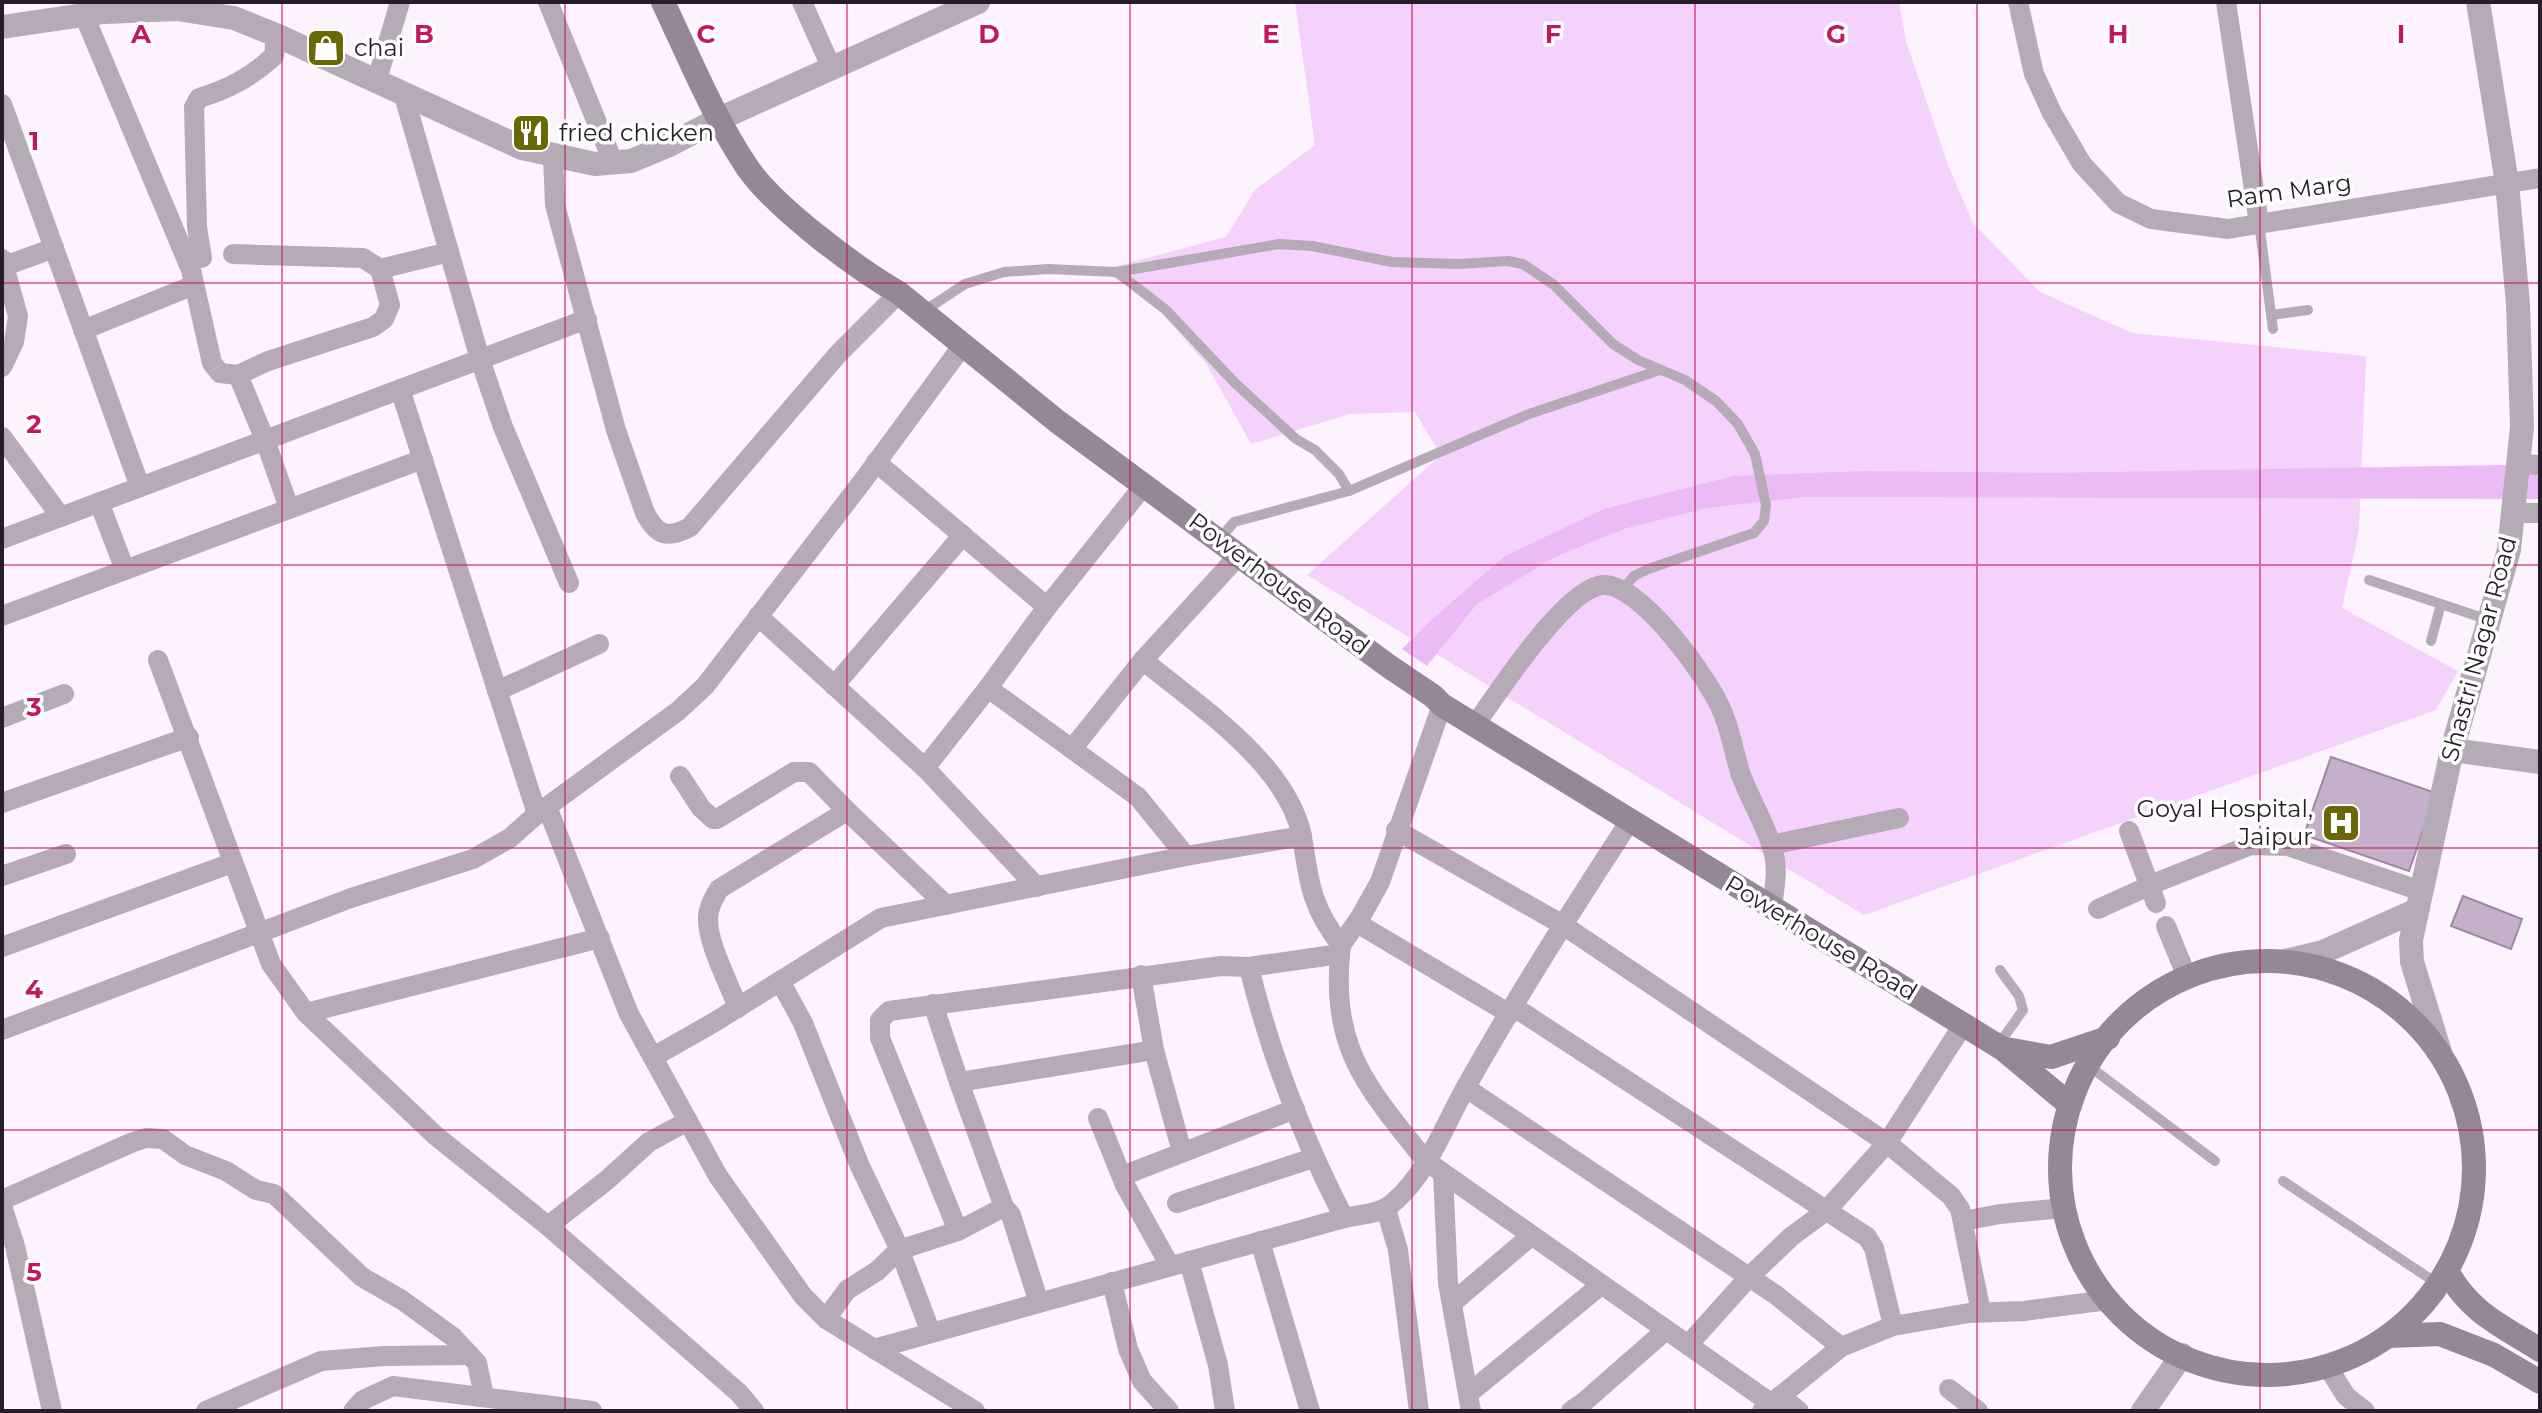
<svg xmlns="http://www.w3.org/2000/svg" width="2542" height="1413" font-family="Montserrat,sans-serif">
<style>
.green{fill:#f4d2fb}
.water{fill:#edbaf8}
.building{fill:#c6afcb;stroke:#9d87a1;stroke-width:2}
.lines{fill:none;stroke-linecap:round;stroke-linejoin:round}
.service{stroke:#b5abb7;stroke-width:10}
.minor{stroke:#b5abb7;stroke-width:20}
.tertiary{stroke:#b5abb7;stroke-width:24}
.secondary{stroke:#958698;stroke-width:24}
.grid{fill:none;stroke:#c2185b;stroke-width:2;stroke-opacity:0.55}
.labels{text-anchor:middle;stroke-width:7;stroke-linejoin:round;paint-order:stroke}
.poi-label{font-size:24px;fill:#261d28;stroke:#fff;text-anchor:start}
.street-label{font-size:24px;fill:#261d28;stroke:#fff}
.grid-label{font-size:26px;text-anchor:middle;font-weight:bold;fill:#c2185b;stroke:#fff;stroke-width:7;stroke-linejoin:round;paint-order:stroke}
</style>
<rect width="100%" height="100%" fill="#fcf3fe"/>
<!-- green -->
<polygon class="green" points="1295,2 1899,2 1906,41 1948,165 1973,223 2040,292 2132,333 2366,356 2359,530 2342,608 2458,671 2436,710 1864,915 1307,575 1441,455 1415,412 1350,414 1251,444 1207,365 1153,303 1102,270 1226,237 1255,190 1315,145"/>
<!-- water -->
<polygon class="water" points="2502,465 2540,467 2540,499 1806,497 1707,508 1627,528 1555,557 1477,604 1427,666 1402,649 1428,623 1505,556 1604,509 1733,476 1865,471 2048,473"/>
<!-- building -->
<g class="building">
<polygon points="2331,757 2436,793 2409,871 2304,835"/>
<polygon points="2463,896 2522,919 2511,949 2451,926"/>
</g>
<g class="lines">
<!-- service -->
<g class="service">
<polyline points="2259,223 2273,329"/>
<polyline points="1117,272 1279,244 1312,246 1392,262 1459,264 1508,261 1523,264 1554,285 1613,344 1638,360 1685,380 1716,401 1738,424 1755,454 1766,505 1764,521 1754,533 1648,569 1634,576 1621,591"/>
<polyline points="924,311 965,284 1004,272 1048,269 1117,272 1166,310 1235,383 1296,439 1315,450 1339,474 1349,491 1234,522 1219,540"/>
<polyline points="2271,315 2308,310"/>
<polyline points="1349,491 1529,414 1660,370"/>
<polyline points="2369,580 2489,620"/>
<polyline points="2431,641 2441,604"/>
<polyline points="1999,1044 2023,1010 2019,996 2000,970"/>
<polyline points="2089,1066 2215,1161"/>
<polyline points="2283,1181 2438,1284"/>
</g>
<!-- minor -->
<g class="minor">
<polyline points="548,2 613,162"/>
<polyline points="802,2 832,69"/>
<polyline points="2018,2 2034,74 2052,113 2082,164 2118,203 2151,219 2228,229 2540,178"/>
<polyline points="2226,2 2259,223"/>
<polyline points="84,15 191,270 212,363 220,373 238,375 268,361 373,327 384,319 390,305 380,269 363,258 233,254"/>
<polyline points="376,83 400,2"/>
<polyline points="404,96 480,359 503,427 569,583"/>
<polyline points="2,104 140,487"/>
<path d="M553,156L555,205L616,430L645,513C657,536 668,539 690,527L838,354L899,293"/>
<path d="M202,258L197,227L194,107L199,98C229,89 251,77 274,56L276,35"/>
<polyline points="2,259 18,316 14,342 2,367"/>
<polyline points="2,267 54,248"/>
<polyline points="380,269 449,252"/>
<polyline points="83,330 194,285"/>
<polyline points="238,375 265,440 289,508"/>
<polyline points="400,389 537,814"/>
<polyline points="2,437 61,517"/>
<polyline points="876,462 1047,607 988,688 1072,749"/>
<polyline points="2518,464 2540,465"/>
<polyline points="99,502 125,570"/>
<polyline points="2513,513 2540,513"/>
<polyline points="2,539 587,319"/>
<polyline points="1047,607 1145,484"/>
<polyline points="2,616 423,459"/>
<polyline points="758,616 925,768"/>
<polyline points="158,660 271,964 306,1013 436,1136 548,1226 739,1393 754,1411"/>
<path d="M1143,660C1199,707 1286,762 1302,836L1186,856"/>
<polyline points="834,686 963,535"/>
<polyline points="988,688 925,768 1037,887"/>
<polyline points="497,691 599,644"/>
<polyline points="2,718 64,694"/>
<path d="M1474,726C1496,696 1567,585 1604,585C1642,585 1709,679 1722,711C1731,731 1734,754 1741,775C1751,802 1767,826 1774,854C1778,872 1774,890 1772,908"/>
<polyline points="680,776 701,808 713,819 717,819 794,772 809,772 847,811"/>
<polyline points="2,803 189,737"/>
<polyline points="547,807 629,1014 718,1176 803,1296 826,1319 975,1411"/>
<polyline points="1396,830 1563,925 1887,1143 1951,1196 1960,1209 1981,1312"/>
<polyline points="2129,831 2156,903"/>
<path d="M1302,836C1309,882 1311,907 1341,945L1361,916L1380,882L1442,705"/>
<polyline points="1771,845 1899,818"/>
<polyline points="2,876 66,854"/>
<polyline points="2098,909 2160,881 2251,845 2288,846 2421,891"/>
<polyline points="1357,923 1510,1014"/>
<polyline points="2166,926 2187,977"/>
<path d="M1341,945C1337,978 1338,1016 1350,1048C1363,1086 1401,1130 1426,1161L1772,1404"/>
<polyline points="2,947 232,863"/>
<polyline points="1249,967 1340,954"/>
<polyline points="1141,975 1154,1050 1182,1152"/>
<polyline points="780,981 803,1023 859,1164 898,1246 931,1333"/>
<polyline points="933,1004 959,1082"/>
<polyline points="1514,1007 1867,1237 1874,1248 1893,1326"/>
<path d="M738,1008C729,983 707,943 708,918C708,907 714,898 719,889L847,811L946,905"/>
<polyline points="306,1013 600,938"/>
<polyline points="2,1030 351,898 473,859 510,838 537,814 678,711 705,686 862,482 963,345"/>
<polyline points="653,1057 713,1023 881,918 1186,856 1138,797 1072,749 1143,660 1240,554"/>
<polyline points="1466,1088 1776,1295 1841,1347"/>
<polyline points="1098,1118 1125,1185 1170,1266"/>
<polyline points="1443,1174 1448,1283 1471,1411"/>
<polyline points="1122,1176 1295,1109"/>
<polyline points="2,1200 133,1142 146,1138 163,1139 185,1155 226,1171 256,1190 274,1194 362,1277 402,1300 453,1337 477,1363 484,1396"/>
<polyline points="1177,1203 1313,1158"/>
<polyline points="2,1206 15,1246 52,1411"/>
<polyline points="1004,1207 959,1082 1154,1050"/>
<polyline points="1386,1209 1398,1250 1419,1411"/>
<polyline points="1963,1221 2000,1214 2064,1208"/>
<polyline points="548,1226 607,1180 649,1142 688,1121"/>
<path d="M958,1231L880,1038V1020L889,1011L1221,966L1249,967C1270,1054 1303,1138 1344,1218"/>
<polyline points="1260,1241 1310,1411"/>
<polyline points="1189,1261 1218,1365 1225,1411"/>
<polyline points="1112,1282 1128,1349 1142,1381 1169,1411"/>
<polyline points="1452,1303 1531,1236"/>
<polyline points="826,1319 847,1290 877,1271 899,1250 958,1231 1004,1207 1011,1215 1039,1303"/>
<polyline points="1688,1345 1749,1277 1792,1236 1826,1211 1887,1143 1963,1025"/>
<path d="M874,1349L1344,1218C1362,1214 1382,1214 1395,1201C1428,1172 1445,1124 1466,1087C1517,996 1573,908 1630,821"/>
<polyline points="2327,1366 2346,1396 2365,1411"/>
<polyline points="1949,1389 1978,1411"/>
<polyline points="1468,1394 1601,1285"/>
<polyline points="1780,1396 1799,1411"/>
<polyline points="206,1411 321,1361 384,1356 470,1355"/>
<polyline points="353,1411 363,1400 393,1386 592,1411"/>
<polyline points="1571,1411 1584,1402 1666,1330"/>
<polyline points="1762,1411 1841,1347 1893,1326 1969,1313 2024,1311 2108,1300"/>
</g>
<!-- tertiary -->
<g class="tertiary">
<polyline points="2,27 104,12 177,9 234,18 276,35 522,148 595,164 631,161 667,146 719,119 978,2"/>
<polyline points="2452,750 2540,762"/>
<polyline points="2285,961 2323,952 2415,911"/>
<polyline points="2440,1052 2412,962 2411,940 2452,750 2509,550 2522,427 2518,304 2507,183 2478,2"/>
<polyline points="2143,1411 2182,1355"/>
</g>
<!-- secondary -->
<g class="secondary">
<path d="M663,2C689,57 713,116 747,167C775,208 856,268 899,293L1058,422L1387,665L1433,696L1442,705L2003,1049L2070,1105"/>
<circle cx="2267" cy="1168" r="207"/>
<polyline points="2006,1049 2051,1057 2108,1038"/>
<path d="M2447,1271C2470,1313 2502,1326 2540,1350"/>
<polyline points="2389,1336 2440,1334 2494,1355 2540,1382"/>
</g>
</g>
<!-- grid -->
<path class="grid" d="M282,2V1411M565,2V1411M847,2V1411M1130,2V1411M1412,2V1411M1695,2V1411M1977,2V1411M2260,2V1411M2,283H2540M2,565H2540M2,848H2540M2,1130H2540"/>
<!-- icons -->
<defs>
<g id="shop-square" transform="scale(2)"><rect x="-9" y="-9" width="18" height="18" rx="4" fill="#686906" stroke="#fff"/><path d="M-5-2.5h2.3a2.7 3.5 0 0 1 5.4 0H5L5.5 6h-11ZM-1.5-2.5h3a1.5 2.3 0 0 0-3 0Z" fill="#fff"/></g>
<g id="restaurant-square" transform="scale(2)"><rect x="-9" y="-9" width="18" height="18" rx="4" fill="#686906" stroke="#fff"/><path d="M-5-6h1v4h1v-4h1v4h1v-4h1v5L-1.5 .5V6h-2V.5L-5-1ZM5-6V6H3V1.5H1.5Q1.5-4 5-6Z" fill="#fff"/></g>
<g id="hospital-square" transform="scale(2)"><rect x="-9" y="-9" width="18" height="18" rx="4" fill="#686906" stroke="#fff"/><path d="M-5-5h3v3.5h4V-5h3V5h-3V1.5h-4V5h-3Z" fill="#fff"/></g>
</defs>
<g fill-rule="evenodd">
<use href="#shop-square" x="326" y="48"/>
<use href="#restaurant-square" x="531" y="133"/>
<use href="#hospital-square" x="2341" y="823"/>
</g>
<g class="labels">
<!-- poi labels -->
<g class="poi-label">
<text x="354" y="56">chai</text>
<text x="559" y="141">fried chicken</text>
<text x="2313" y="817" text-anchor="end">Goyal Hospital,<tspan x="2313" dy="28">Jaipur</tspan></text>
</g>
<!-- street labels -->
<g class="street-label">
<text transform="translate(2289 191) rotate(-8)" y="8">Ram Marg</text>
<text transform="translate(1279 584) rotate(37)" y="8">Powerhouse Road</text>
<text transform="translate(2479 649) rotate(-75)" y="8">Shastri Nagar Road</text>
<text transform="translate(1821 938) rotate(31)" y="8">Powerhouse Road</text>
</g>
</g>
<g class="grid-label">
<text x="141" y="43">A</text>
<text x="424" y="43">B</text>
<text x="706" y="43">C</text>
<text x="989" y="43">D</text>
<text x="1271" y="43">E</text>
<text x="1553" y="43">F</text>
<text x="1836" y="43">G</text>
<text x="2118" y="43">H</text>
<text x="2401" y="43">I</text>
<text x="34" y="150">1</text>
<text x="34" y="433">2</text>
<text x="34" y="716">3</text>
<text x="34" y="998">4</text>
<text x="34" y="1281">5</text>
</g>
<!-- border -->
<rect width="2542" height="1413" fill="none" stroke="#261d28" stroke-width="8"/>
</svg>
